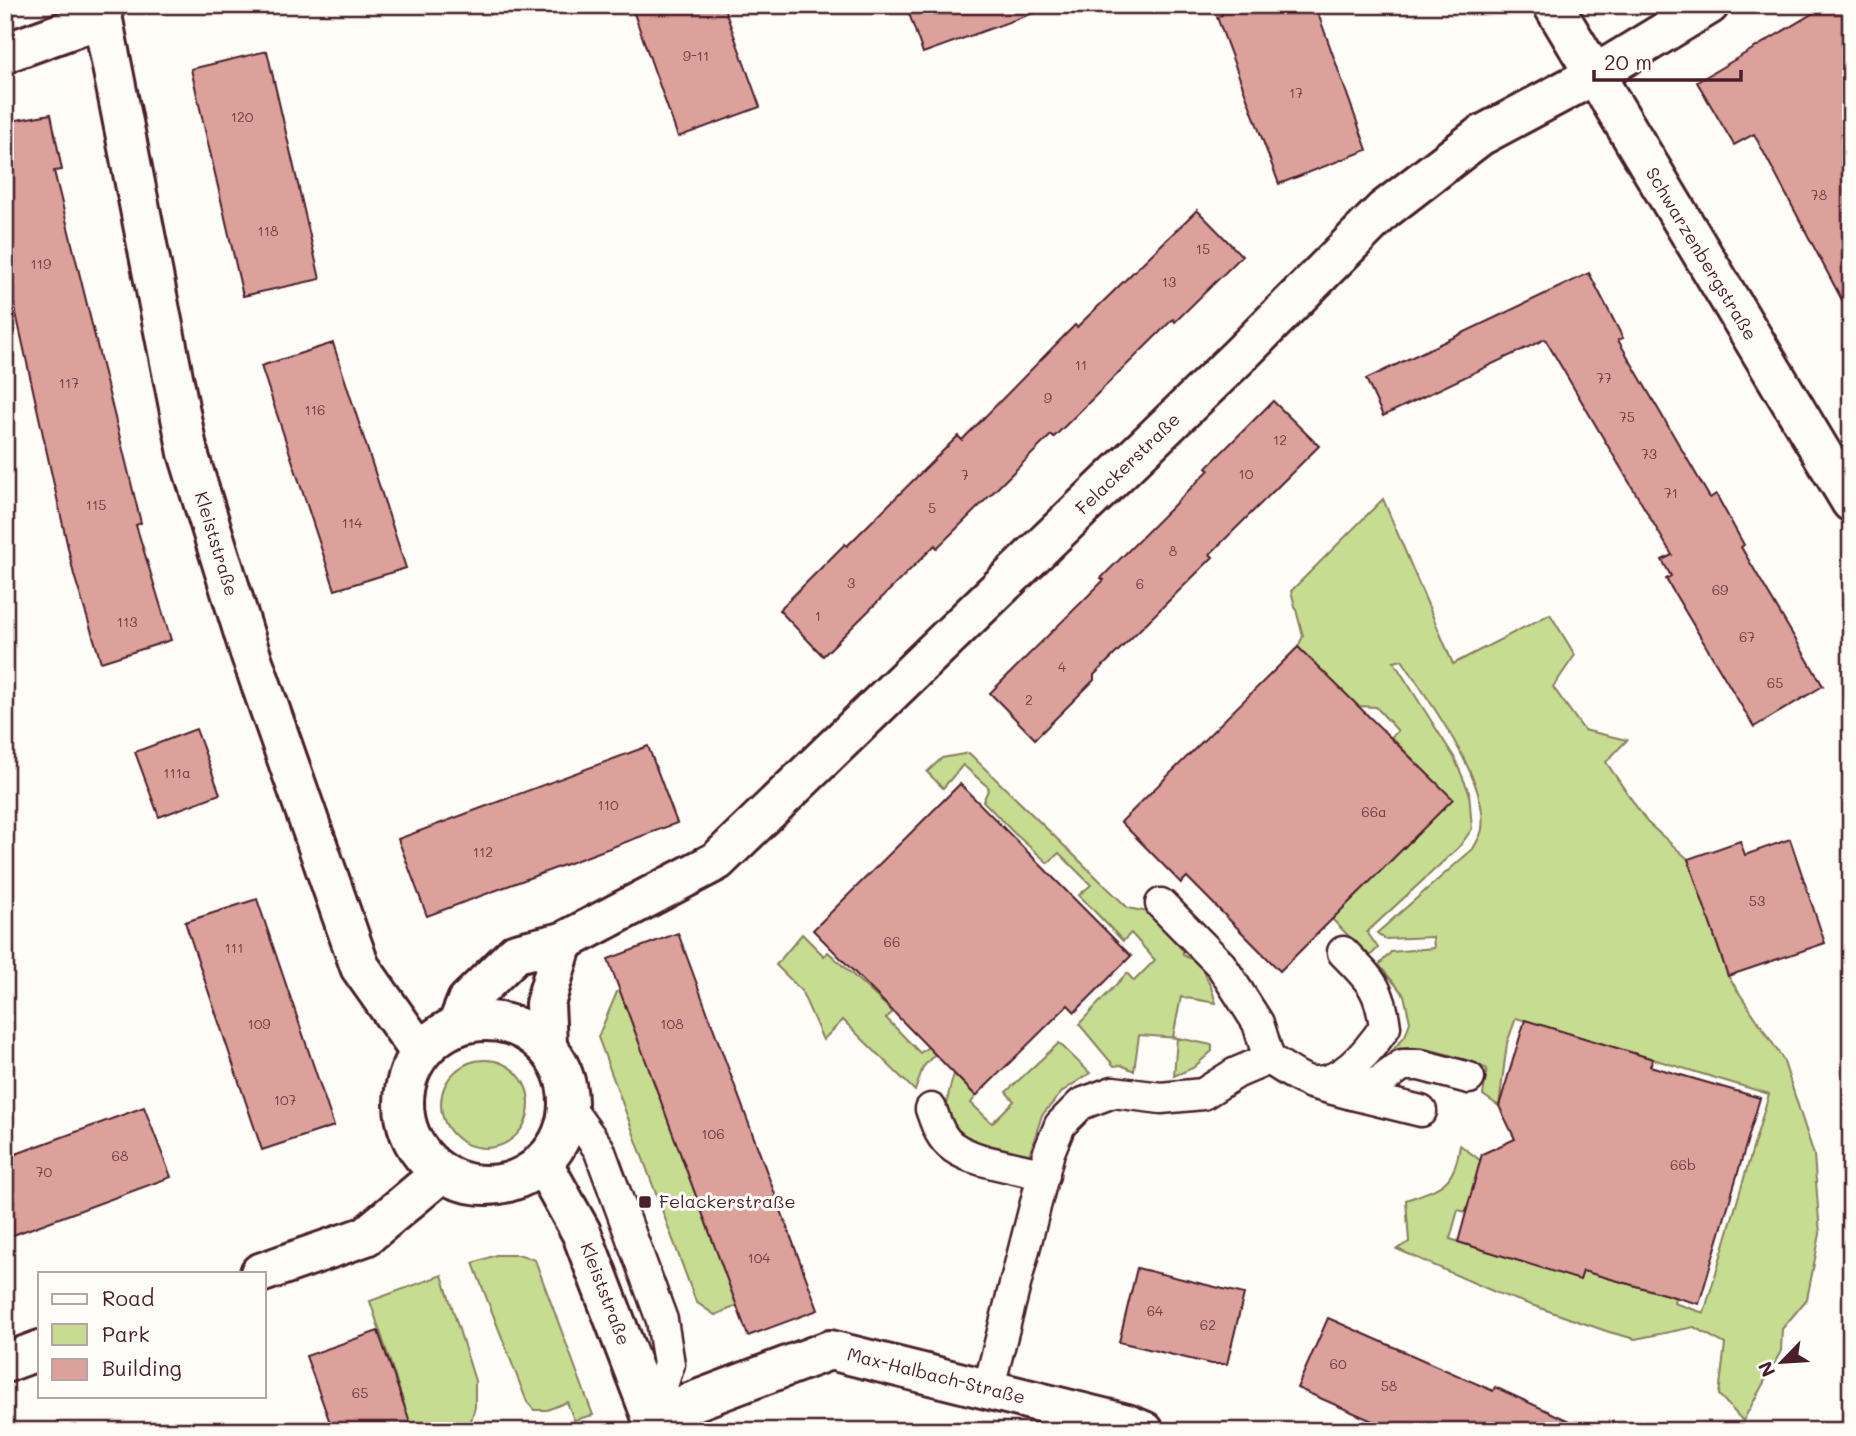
<svg xmlns="http://www.w3.org/2000/svg" width="1856" height="1436" font-family="Mali,sans-serif">
<style>
.green{fill:#c6dc91;stroke:#887e5e;stroke-width:2}
.building{fill:#dba19a;stroke:#4a1f2b;stroke-width:2}
.lines{fill:none;stroke-linecap:round;stroke-linejoin:round}
.service-casing{stroke:#4a1f2b;stroke-width:35}
.minor-casing{stroke:#4a1f2b;stroke-width:44}
.service{stroke:#fdfcf7;stroke-width:30}
.minor{stroke:#fdfcf7;stroke-width:38}
.poi-dot{fill:#4a1f2b;stroke:#fdfcf7;stroke-width:2.5}
.labels{text-anchor:middle;stroke-width:6;stroke-linejoin:round;paint-order:stroke}
.number-label{font-size:14px;fill:#6e4047}
.street-label{font-size:18px;fill:#4a1f2b;stroke:#fdfcf7}
.poi-label{font-size:18px;fill:#4a1f2b;stroke:#fdfcf7;text-anchor:start}
</style>
<rect width="100%" height="100%" fill="#fdfcf7"/>
<filter id="ink" filterUnits="userSpaceOnUse"><feTurbulence type="fractalNoise" baseFrequency=".0143" numOctaves="2"/><feDisplacementMap in="SourceGraphic" scale="14" xChannelSelector="R" yChannelSelector="G"/><feConvolveMatrix kernelMatrix="1 2 1 2 8 2 1 2 1" color-interpolation-filters="sRGB"/></filter>
<g filter="url(#ink)">
<!-- green -->
<g class="green">
<path d="M1383,499L1453,664L1550,614L1575,655L1553,687L1584,730L1627,740L1606,762L1647,822L1688,859L1728,976L1783,1059L1814,1155L1820,1234L1807,1299L1782,1329L1781,1351L1743,1421L1719,1395L1725,1344L1694,1327L1635,1339L1609,1332L1497,1293L1397,1249L1409,1242L1406,1200C1442,1187 1454,1186 1460,1145L1481,1161L1466,1212L1458,1210L1450,1239L1580,1279L1583,1271L1675,1297L1674,1303L1704,1313L1769,1094L1516,1018L1507,1043L1499,1106L1483,1095L1487,1069C1470,1060 1427,1046 1407,1048C1401,1049 1393,1054 1387,1057L1405,1036L1410,1022L1404,995L1379,965L1391,952L1434,948L1433,937L1385,939L1377,933L1473,849C1476,843 1481,836 1482,829C1489,780 1428,700 1402,660L1394,662L1454,757L1469,792L1472,829L1459,847L1367,932L1378,948L1369,957L1332,919L1452,799L1391,737L1398,731L1376,707L1356,706L1298,647L1303,636L1291,591Z"/>
<polygon points="969,753 1128,908 1153,913 1182,939 1183,955 1199,963 1211,987 1216,1003 1181,997 1173,1037 1212,1045 1212,1051 1193,1068 1174,1076 1177,1038 1139,1035 1134,1071 1121,1065 1114,1066 1079,1024 1127,973 1134,981 1155,960 1131,933 1123,941 1079,895 1091,885 1059,853 1048,863 1014,833 983,801 989,788 963,765 943,788 927,772 942,758"/>
<polygon points="802,934 824,956 828,952 893,1012 886,1018 920,1053 928,1047 935,1054 923,1067 915,1091 843,1020 823,1040 801,990 776,965"/>
<polygon points="620,990 737,1306 715,1315 696,1302 598,1037 617,992"/>
<path d="M1059,1043L1090,1073L1063,1091L1042,1115L1029,1156L963,1138C942,1116 945,1101 954,1074L976,1096L971,1103L992,1123L1014,1101L1006,1092Z"/>
<circle cx="485" cy="1104" r="44"/>
<polygon points="496,1255 521,1255 535,1260 593,1415 574,1420 567,1402 547,1410 534,1410 527,1402 473,1263"/>
<polygon points="442,1275 475,1381 475,1407 468,1431 413,1431 370,1301"/>
</g>
<!-- building -->
<g class="building">
<polygon points="631,5 723,5 760,107 678,137"/>
<polygon points="906,5 1041,5 1042,10 923,53"/>
<polygon points="1218,5 1315,5 1367,150 1279,184 1217,17 1222,15"/>
<polygon points="1827,5 1851,5 1851,317 1754,134 1734,145 1697,82"/>
<polygon points="267,51 320,279 243,296 191,69"/>
<polygon points="51,114 62,170 54,171 141,523 136,525 171,640 101,662 74,575 14,304 11,305 5,280 5,122"/>
<polygon points="1197,210 1242,256 1175,322 1173,319 1054,437 1051,435 937,548 935,545 823,656 779,610 845,544 847,546 958,436 962,440 1075,325 1077,327"/>
<polygon points="1589,273 1623,338 1618,340 1710,498 1716,494 1744,545 1741,547 1823,686 1754,727 1666,579 1671,576 1662,560 1672,555 1545,339 1383,416 1366,379"/>
<polygon points="333,343 406,568 335,590 261,366"/>
<polygon points="1273,401 1319,446 1210,554 1213,557 1094,675 1094,680 1035,739 990,693 1104,580 1101,578 1209,470 1206,468"/>
<polygon points="1298,647 1453,799 1280,971 1187,877 1181,883 1121,822"/>
<polygon points="196,729 220,794 159,817 135,752"/>
<polygon points="648,746 677,823 427,916 398,839"/>
<polygon points="960,784 1131,956 1075,1012 1068,1005 976,1096 813,930"/>
<polygon points="1790,839 1825,943 1728,976 1688,859 1740,841 1745,855"/>
<polygon points="257,899 334,1126 262,1150 185,922"/>
<polygon points="678,933 818,1310 748,1336 608,959"/>
<polygon points="1525,1020 1653,1059 1650,1066 1760,1098 1699,1304 1583,1271 1580,1280 1458,1242 1482,1154 1515,1139 1499,1106"/>
<polygon points="144,1107 171,1177 5,1238 5,1158"/>
<polygon points="1137,1268 1244,1294 1227,1364 1211,1364 1119,1342"/>
<polygon points="1328,1318 1493,1391 1495,1387 1591,1431 1395,1431 1297,1388"/>
<polygon points="378,1331 413,1431 333,1431 306,1356"/>
</g>
<g class="lines">
<!-- service casing -->
<g class="service-casing">
<g id="service">
<path d="M1161,904L1221,965L1258,1023L1269,1059C1279,1065 1303,1082 1313,1082C1343,1084 1370,1049 1385,1027C1380,987 1370,980 1343,952"/>
<polyline points="1311,1083 1352,1094 1382,1080 1402,1065 1420,1065 1469,1078"/>
<polyline points="1352,1094 1421,1111"/>
<polyline points="570,1109 599,1149 662,1320 669,1364 652,1417"/>
<path d="M931,1109C936,1123 940,1138 953,1147C975,1163 1018,1167 1044,1175"/>
<polyline points="988,1390 1049,1152 1060,1125 1081,1104 1113,1092 1161,1098 1203,1094 1236,1073 1269,1059"/>
</g>
</g>
<!-- minor casing -->
<g class="minor-casing">
<g id="minor">
<polyline points="100,5 188,453 249,650 360,967 420,1052"/>
<polyline points="1553,5 1851,502"/>
<polyline points="5,53 102,18"/>
<circle cx="486" cy="1103" r="82"/>
<polyline points="457,1026 467,1001 516,953 563,942 717,861 1238,357 1384,210 1480,136 1594,75 1709,5"/>
<polyline points="547,1044 545,1004 563,942"/>
<polyline points="542,1162 581,1232 657,1431"/>
<polyline points="260,1273 366,1236 441,1173"/>
<polyline points="5,1363 40,1350"/>
<polyline points="652,1417 830,1350 1127,1424 1144,1431"/>
</g>
</g>
<!-- service -->
<use href="#service" class="service"/>
<!-- minor -->
<use href="#minor" class="minor"/>
</g>
</g>
<!-- markers -->
<rect class="poi-dot" x="638" y="1195" width="14" height="14" rx="3.5"/>
<g class="labels">
<!-- number labels -->
<g class="number-label">
<text x="696" y="61">9-11</text>
<text x="1296" y="98">17</text>
<text x="242" y="122">120</text>
<text x="1819" y="200">78</text>
<text x="268" y="236">118</text>
<text x="1203" y="254">15</text>
<text x="41" y="269">119</text>
<text x="1169" y="287">13</text>
<text x="1081" y="370">11</text>
<text x="1604" y="383">77</text>
<text x="69" y="388">117</text>
<text x="1048" y="403">9</text>
<text x="315" y="415">116</text>
<text x="1627" y="422">75</text>
<text x="1280" y="445">12</text>
<text x="1649" y="459">73</text>
<text x="1246" y="479">10</text>
<text x="965" y="480">7</text>
<text x="1671" y="498">71</text>
<text x="96" y="510">115</text>
<text x="932" y="513">5</text>
<text x="352" y="528">114</text>
<text x="1173" y="556">8</text>
<text x="851" y="588">3</text>
<text x="1140" y="589">6</text>
<text x="1720" y="595">69</text>
<text x="818" y="621">1</text>
<text x="127" y="627">113</text>
<text x="1747" y="642">67</text>
<text x="1062" y="672">4</text>
<text x="1775" y="688">65</text>
<text x="1029" y="705">2</text>
<text x="177" y="778">111a</text>
<text x="608" y="810">110</text>
<text x="1374" y="817">66a</text>
<text x="483" y="857">112</text>
<text x="1757" y="906">53</text>
<text x="892" y="947">66</text>
<text x="234" y="953">111</text>
<text x="259" y="1029">109</text>
<text x="672" y="1029">108</text>
<text x="285" y="1105">107</text>
<text x="713" y="1139">106</text>
<text x="120" y="1161">68</text>
<text x="1683" y="1170">66b</text>
<text x="44" y="1177">70</text>
<text x="759" y="1263">104</text>
<text x="1155" y="1316">64</text>
<text x="1208" y="1330">62</text>
<text x="1338" y="1369">60</text>
<text x="1389" y="1391">58</text>
<text x="360" y="1398">65</text>
</g>
<!-- street labels -->
<g class="street-label">
<text transform="translate(1701 254) rotate(59)" y="6">Schwarzenbergstraße</text>
<text transform="translate(1128 464) rotate(-44)" y="6">Felackerstraße</text>
<text transform="translate(216 544) rotate(73)" y="6">Kleiststraße</text>
<text transform="translate(605 1294) rotate(69)" y="6">Kleiststraße</text>
<text transform="translate(936 1376) rotate(14)" y="6">Max-Halbach-Straße</text>
</g>
<!-- poi labels -->
<g class="poi-label">
<text x="659" y="1208">Felackerstraße</text>
</g>
</g>
<!-- margin -->
<rect width="1856" height="1436" fill="none" stroke="#fdfcf7" stroke-width="28"/>
<rect x="14" y="14" width="1828" height="1408" fill="none" stroke="#4a1f2b" stroke-width="2.5" filter="url(#ink)"/>
<!-- legend -->
<rect x="38" y="1272" width="228" height="126" fill="#fdfcf7" stroke="#b5a4a5" stroke-width="2"/>
<rect x="52" y="1294" width="35" height="10" fill="#fdfcf7" stroke="#b5a4a5" stroke-width="2"/>
<text x="102" y="1306" font-size="21" fill="#4a1f2b">Road</text>
<rect x="52" y="1324" width="35" height="21" fill="#c6dc91" stroke="#b5a4a5" stroke-width="2"/>
<text x="102" y="1342" font-size="21" fill="#4a1f2b">Park</text>
<rect x="52" y="1359" width="35" height="21" fill="#dba19a" stroke="#b5a4a5" stroke-width="2"/>
<text x="102" y="1376" font-size="21" fill="#4a1f2b">Building</text>
<!-- north arrow -->
<g transform="translate(1782 1362) rotate(245)" stroke="#fdfcf7" stroke-width="5" paint-order="stroke">
<path d="M0-5L12 26L0 18L-12 26Z" fill="#4a1f2b"/>
<text y="-10" font-size="19" font-weight="bold" text-anchor="middle" fill="#4a1f2b">N</text>
</g>
<!-- scale -->
<path d="M1594 70v10h147v-10" fill="none" stroke="#4a1f2b" stroke-width="3.5"/>
<text x="1604" y="70" font-size="21" fill="#4a1f2b" stroke="#fdfcf7" stroke-width="5" paint-order="stroke">20 m</text>
</svg>
